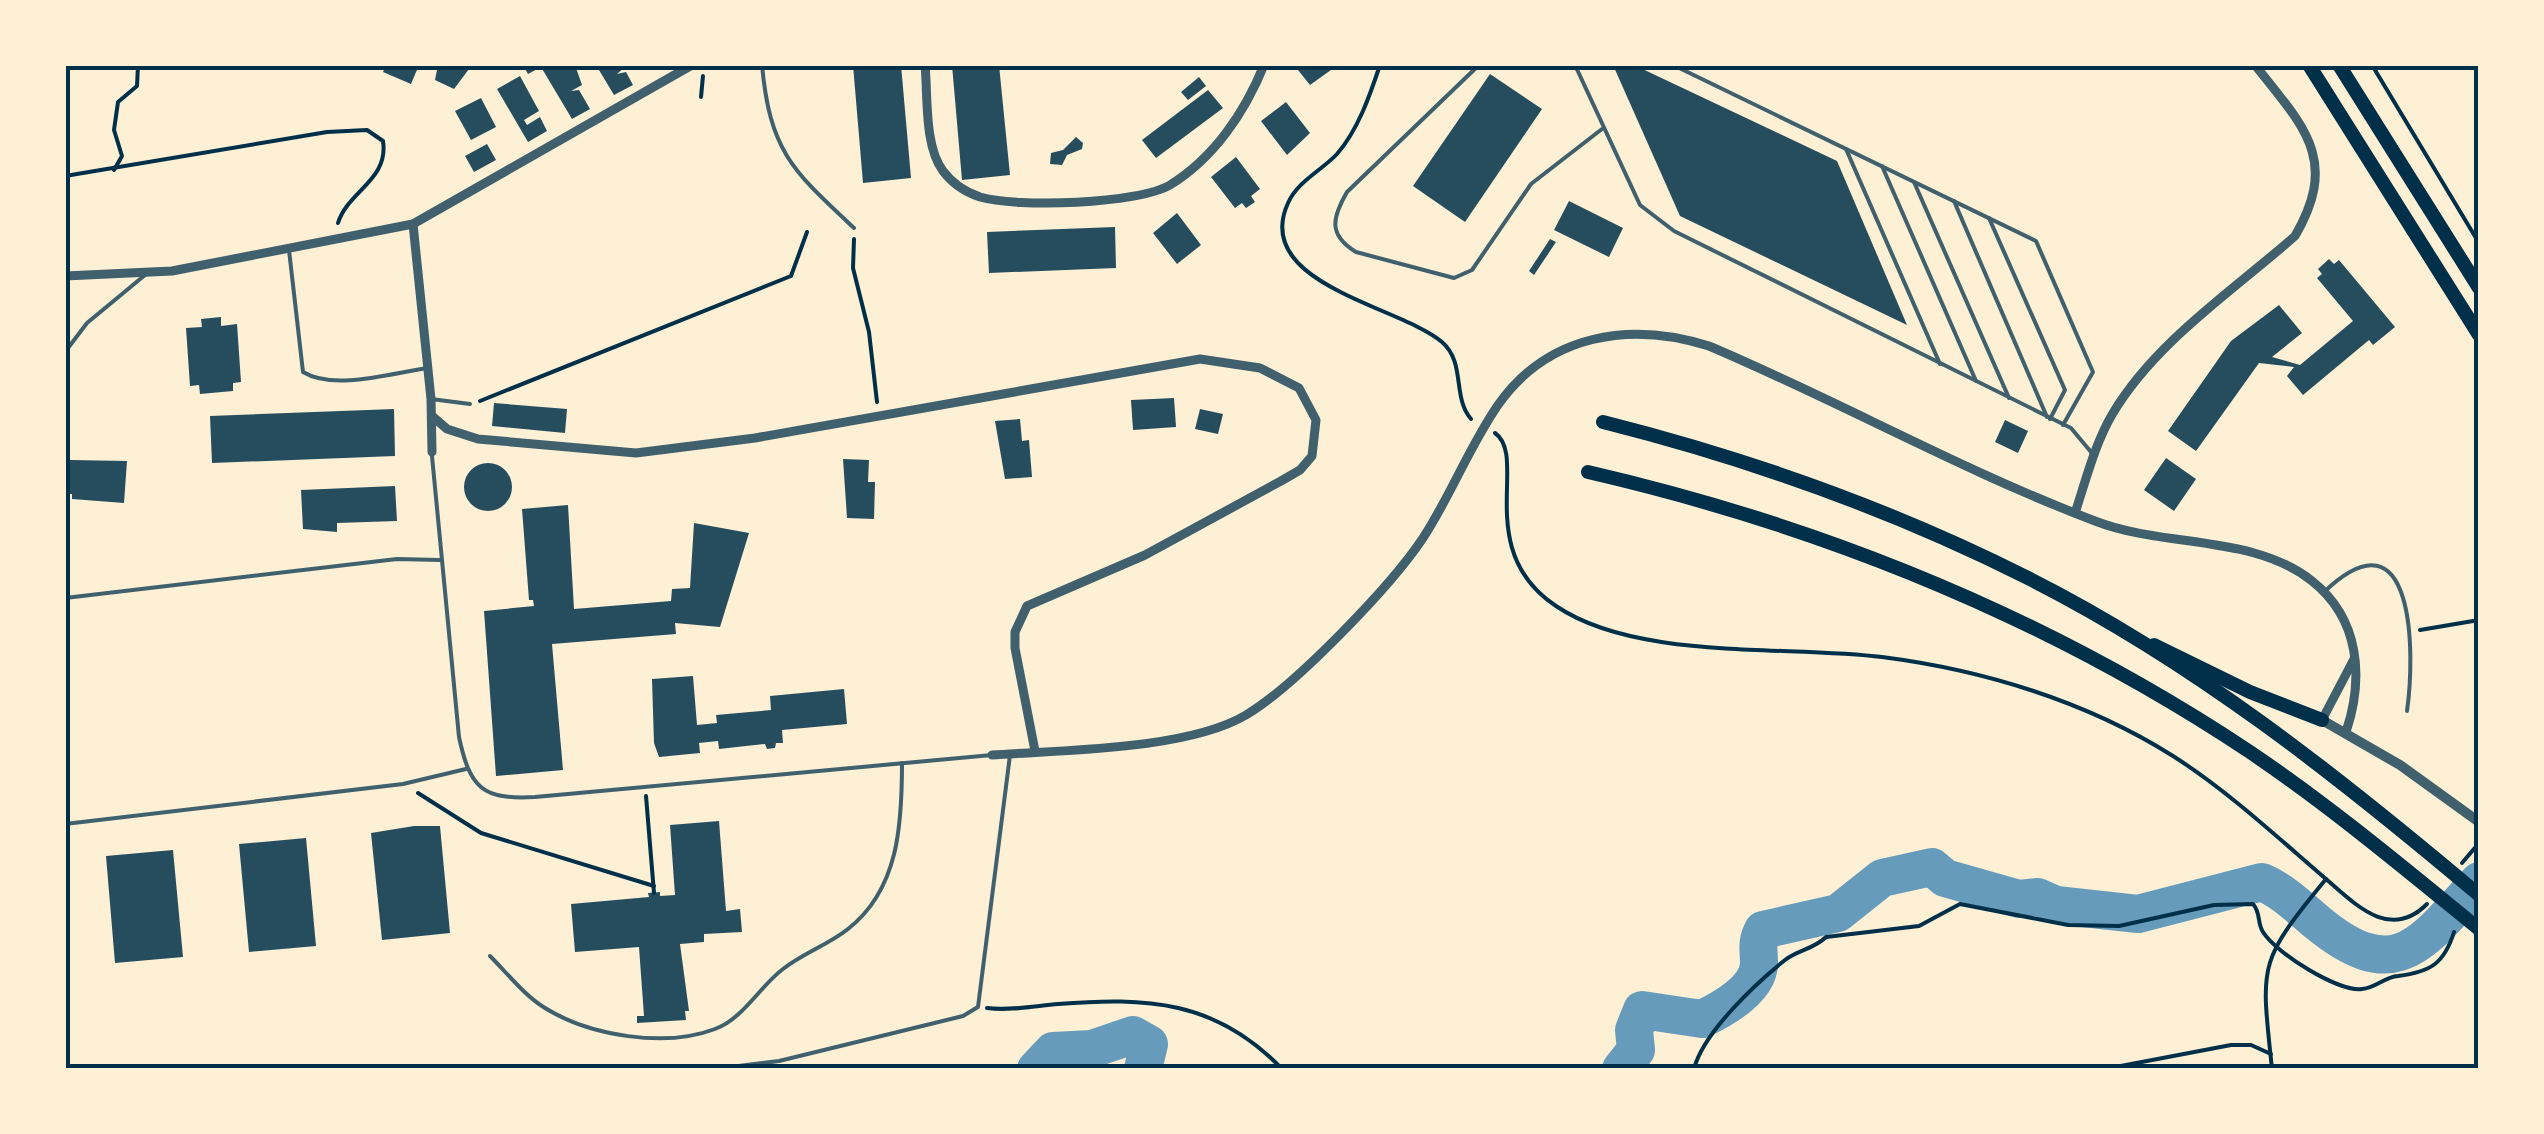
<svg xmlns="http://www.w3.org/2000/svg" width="2544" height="1134" font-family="'Work Sans',sans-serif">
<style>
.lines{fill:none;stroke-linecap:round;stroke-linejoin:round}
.river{stroke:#669bbc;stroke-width:38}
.building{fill:#264d5e}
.path{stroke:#003049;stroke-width:4}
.service{stroke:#3f606c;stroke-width:4}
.minor{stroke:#3f606c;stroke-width:9}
.tertiary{stroke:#3f606c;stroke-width:10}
.primary{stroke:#003049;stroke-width:14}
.trunk{stroke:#003049;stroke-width:14}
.neatline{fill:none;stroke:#003049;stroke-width:4}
</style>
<rect width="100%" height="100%" fill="#fdf0d5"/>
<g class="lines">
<!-- river -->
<g class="river">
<polyline points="1036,1069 1053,1051 1092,1049 1133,1035 1149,1044 1143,1069"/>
<path d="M1621,1069L1636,1050L1634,1030L1642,1010L1702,1019C1723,1009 1759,989 1759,963C1759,949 1756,943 1763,930L1838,913L1882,878L1932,867L1945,878L2019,899L2038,897L2056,905L2138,914L2262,882C2283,891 2300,908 2318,923C2397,988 2423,942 2479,881"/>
</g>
</g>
<!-- building -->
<g class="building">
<polygon points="386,65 419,65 411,84 383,72"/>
<polygon points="438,65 472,65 454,89 435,80"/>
<polygon points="523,65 575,65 582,85 571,91 579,90 590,109 572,119 541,67 528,74"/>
<polygon points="596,65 627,65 617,74 626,72 633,85 614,95"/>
<polygon points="853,65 901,65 911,178 863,183"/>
<polygon points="952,65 999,65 1010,175 962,180"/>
<polygon points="1294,65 1338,65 1310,85"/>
<polygon points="1613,65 1634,65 1837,161 1907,325 1680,216"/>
<polygon points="1490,74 1542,109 1465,222 1413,186"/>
<polygon points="520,76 539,111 524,120 527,125 540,117 547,131 528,142 497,89"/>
<polygon points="1199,77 1206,86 1188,100 1181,92"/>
<polygon points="1208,90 1223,108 1156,158 1142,140"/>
<polygon points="481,98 496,127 471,140 455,111"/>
<polygon points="1286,102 1310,133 1287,155 1261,121"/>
<polygon points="1076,137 1083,143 1082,149 1067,155 1062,165 1050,164 1051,153 1063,150"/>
<polygon points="487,144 496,160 474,172 465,156"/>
<polygon points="1236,157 1260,189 1251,196 1255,202 1246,208 1242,203 1235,208 1211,177"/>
<polygon points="1569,201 1623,228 1609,257 1554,230"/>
<polygon points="1177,213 1201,245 1177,264 1153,233"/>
<polygon points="1115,227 1116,268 989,273 987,232"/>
<polygon points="1550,239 1556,242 1534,275 1529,271"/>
<polygon points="2329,259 2334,264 2339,260 2395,327 2373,345 2369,340 2303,395 2287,376 2294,367 2259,363 2196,451 2168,431 2231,341 2279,305 2302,333 2272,357 2300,365 2353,321 2317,278 2322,274 2318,269"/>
<polygon points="221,317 221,326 237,324 241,382 233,383 233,391 200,394 199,385 190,386 186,328 202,327 201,319"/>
<polygon points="1174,398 1176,427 1133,430 1131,400"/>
<polygon points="494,403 567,409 565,433 492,426"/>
<polygon points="394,409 395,456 212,463 210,416"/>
<polygon points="1200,409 1223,414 1218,434 1195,429"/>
<polygon points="1020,419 1022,441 1029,440 1032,477 1005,479 995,421"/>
<polygon points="2005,420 2028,431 2018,453 1995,442"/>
<polygon points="69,448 70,460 127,461 124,503 72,499 72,494 65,494 65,449"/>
<polygon points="2166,458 2196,479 2174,511 2144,490"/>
<polygon points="843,459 869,460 868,482 875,482 874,519 847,518"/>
<circle cx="488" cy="487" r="24"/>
<polygon points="395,486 397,521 337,523 337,532 303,529 301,490"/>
<polygon points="568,505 574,609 671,601 672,589 690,588 694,523 749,533 720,627 675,623 676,634 552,644 563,770 496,776 484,611 534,606 533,600 529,600 522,509"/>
<polygon points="693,676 697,725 717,723 716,715 771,710 770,696 844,689 847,724 782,730 783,743 776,743 775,748 767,749 765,744 719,749 718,741 699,743 700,753 659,757 654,743 652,679"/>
<polygon points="719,821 726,911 740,909 742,932 704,934 704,942 680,944 689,1011 685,1011 686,1020 637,1023 637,1016 644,1016 639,947 575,952 571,904 649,897 648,893 660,892 660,896 675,895 670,825"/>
<polygon points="414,826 440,826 450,933 382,940 371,833"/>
<polygon points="306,838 316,946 249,952 239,844"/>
<polygon points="173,850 183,957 115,963 106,856"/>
</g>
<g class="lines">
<!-- path -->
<g class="path">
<path d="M1380,65C1370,95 1358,130 1337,154C1321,171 1298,181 1288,203C1251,284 1400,306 1442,342C1466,363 1452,397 1471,419"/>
<polyline points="2372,65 2479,243"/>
<polyline points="701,97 703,76"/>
<polyline points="114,170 122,156 114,130 118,102 137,86 138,65"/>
<path d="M65,176L327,132L367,130L383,141C389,180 348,191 338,223"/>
<polyline points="854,239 853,268 869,332 877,402"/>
<polyline points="480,401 791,276 807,232"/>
<path d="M1495,433C1529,457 1472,550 1556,606C1637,661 1787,645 1882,657C1983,670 2086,701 2173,756C2228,791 2277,837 2326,879C2257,963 2261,964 2272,1069"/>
<polyline points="2420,630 2479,620"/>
<polyline points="418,793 481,833 654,886"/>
<polyline points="646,796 654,893"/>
<polyline points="2462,863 2479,843"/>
<path d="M2326,879C2356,905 2390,941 2427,904"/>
<path d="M987,1008C1010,1011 1035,1006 1058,1004C1146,997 1216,1000 1282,1069"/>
<path d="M1694,1069C1703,1033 1755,984 1785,960C1798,950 1814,949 1826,937L1919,926L1960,904L2068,925L2119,926L2214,905L2253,904C2261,913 2257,923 2263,932C2276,953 2338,992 2362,989C2376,988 2384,977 2398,976C2430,972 2444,964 2454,932"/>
<polyline points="2105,1069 2231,1045 2251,1045 2271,1054"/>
</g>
<!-- service -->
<g class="service">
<path d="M762,65C770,152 793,171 854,228"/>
<path d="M1479,65L1347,192C1332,218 1328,235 1356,252L1454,278L1472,270L1531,184L1602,129"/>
<polyline points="1575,65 1640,205 1674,231 2071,428 2091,452"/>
<polyline points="1673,65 2036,241 2093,372 2063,425"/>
<polyline points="1846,149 1940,364"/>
<polyline points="1882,166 1976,381"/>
<polyline points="1914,182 2009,398"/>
<polyline points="1954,201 2047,417"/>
<polyline points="1989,218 2065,390 2050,419"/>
<path d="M289,250L303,372C334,391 392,373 427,368"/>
<polyline points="65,352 87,323 145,275"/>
<polyline points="431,399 470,404"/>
<path d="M432,456L459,737C470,788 482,800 535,797L992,755"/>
<path d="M2324,592C2416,504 2415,656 2407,711"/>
<polyline points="65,598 397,559 440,560"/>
<polyline points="65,824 403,784 466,769"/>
<path d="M490,956C507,973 524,995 545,1008C590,1036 665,1048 715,1029C743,1019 760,986 783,969C803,953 828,945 848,929C899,889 902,824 902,763"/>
<polyline points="715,1069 779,1061 963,1016 978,1007 1010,755"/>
</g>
<!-- minor -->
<g class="minor">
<path d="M925,65C928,95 924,146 943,171C952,183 965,192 980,197C1017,208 1138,204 1170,185C1214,158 1245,112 1264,65"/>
<polyline points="413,224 431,399 432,452"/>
<polyline points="65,276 172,271 413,224 692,65"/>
<polyline points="432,416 447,429 478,439 636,453 755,438 1200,359 1260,368 1299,388 1316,420 1312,456 1300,470 1281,481 1145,555 1027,606 1015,632 1015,648 1035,751"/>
<path d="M2075,513C2086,480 2095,443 2113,413C2156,341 2234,290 2295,236C2340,159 2303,126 2255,65"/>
<polyline points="2322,720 2354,659"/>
<path d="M992,755C1062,750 1187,750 1246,715C1295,686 1391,586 1423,538C1451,495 1469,447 1498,405C1548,334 1630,321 1709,346C1839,401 1963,471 2095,521C2164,548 2253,534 2312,581C2360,619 2364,678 2346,732"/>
</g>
<!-- tertiary -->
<polyline class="tertiary" points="2322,720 2400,765 2479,822"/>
<!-- primary -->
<g class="primary">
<polyline points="2309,65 2479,335"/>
<polyline points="2339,65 2479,288"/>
</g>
<!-- trunk -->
<g class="trunk">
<path d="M1603,422C1750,459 1893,510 2028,578C2193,661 2339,777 2479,895"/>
<path d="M1588,472C1826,527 2047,617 2250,752C2330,806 2404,868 2479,929"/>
<polyline points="2154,645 2250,692 2322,720"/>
</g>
</g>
<!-- border -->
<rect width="2544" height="1134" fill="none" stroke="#fdf0d5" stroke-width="135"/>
<rect x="68" y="68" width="2408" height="998" class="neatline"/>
</svg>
